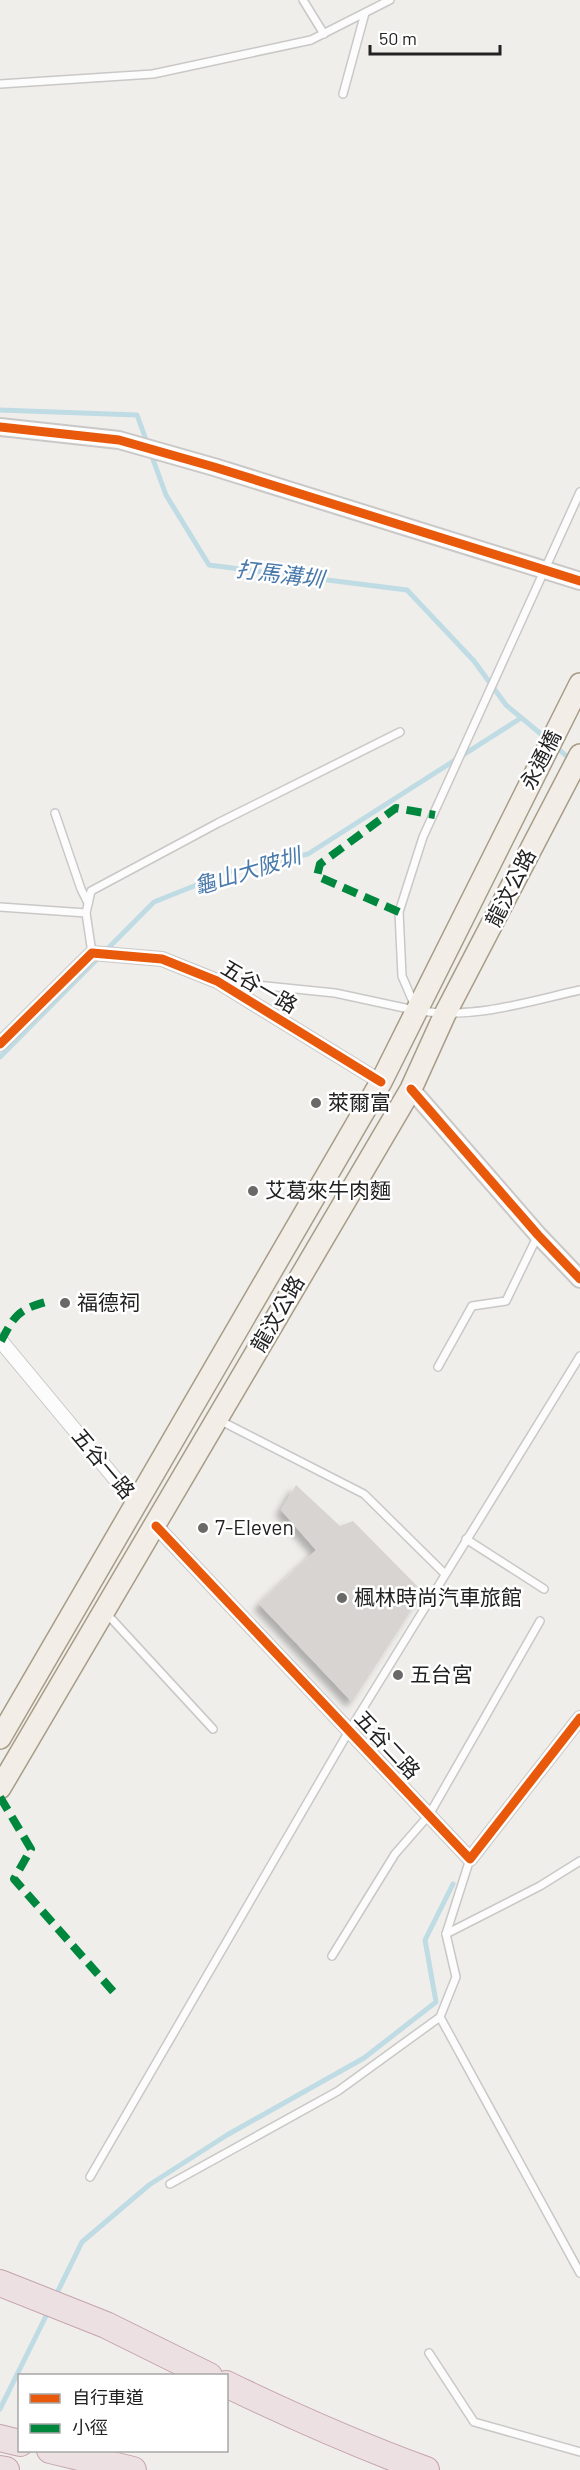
<svg xmlns="http://www.w3.org/2000/svg" width="580" height="2470" font-family="Barlow,'Noto Sans TC',sans-serif">
<style>
.lines{fill:none;stroke-linecap:round;stroke-linejoin:round}
.stream{stroke:#bfdbe3;stroke-width:5}
.building{fill:#d7d4d2;filter:url(#shadow)}
.service-casing{stroke:#c9c8c7;stroke-width:10}
.minor-casing{stroke:#c9c8c7;stroke-width:16}
.tertiary-casing{stroke:#c9c8c7;stroke-width:20}
.primary-casing{stroke:#a79c86;stroke-width:24}
.motorway-casing{stroke:#c5a2ac;stroke-width:28}
.service{stroke:#fdfcfc;stroke-width:7}
.minor{stroke:#fdfcfc;stroke-width:14}
.tertiary{stroke:#fdfcfc;stroke-width:16}
.primary{stroke:#f3ede7;stroke-width:21}
.motorway{stroke:#ece0e2;stroke-width:26}
.quiet{stroke:#00873e;stroke-width:8;stroke-dasharray:15 8;stroke-linecap:butt}
.cycleway-casing{stroke:#fff;stroke-width:13}
.cycleway{stroke:#e8590c;stroke-width:9}
.poi-dot{fill:#6a6968;stroke:#fff;stroke-width:2}
.labels{text-anchor:middle;stroke-width:5;stroke-linejoin:round;paint-order:stroke}
.street-label{font-size:21px;fill:#222;stroke:#fff}
.poi-label{font-size:21px;fill:#222;stroke:#fff;text-anchor:start}
.water-label{font-size:22px;font-style:italic;fill:#4a7aab;stroke:#fff}
</style>
<defs>
<filter id="shadow"><feDropShadow dx="-5.5" dy="5.5" stdDeviation="3" flood-color="#0004"/></filter>
</defs>
<rect width="100%" height="100%" fill="#f0eeeb"/>
<g class="lines">
<!-- stream -->
<g class="stream">
<polyline points="0,410 137,415 148,445"/>
<polyline points="151,454 166,495 209,565 407,590 474,661 506,705 547,739"/>
<polyline points="554,745 572,761"/>
<polyline points="0,1057 154,902 229,872 308,854 521,718"/>
<polyline points="57,2293 82,2242 149,2185 227,2135 364,2058 436,2002 425,1940 453,1884"/>
<polyline points="0,2409 47,2314"/>
</g>
</g>
<!-- building -->
<polygon class="building" points="296,1485 340,1526 353,1521 423,1592 352,1702 259,1604 316,1550 281,1510"/>
<g class="lines">
<!-- service casing -->
<g class="service-casing">
<g id="service">
<polyline points="303,0 324,34"/>
<polyline points="0,84 153,74 311,40 390,0"/>
<polyline points="343,94 365,13"/>
<polyline points="55,813 81,889 88,903"/>
<polyline points="0,907 86,913 92,953"/>
<polyline points="86,913 91,891 218,823 400,732"/>
<polyline points="226,982 335,993 414,1010"/>
<polyline points="414,1004 402,976 399,912 423,837 580,492"/>
<path d="M420,1011C475,1019 527,1002 580,990"/>
<polyline points="438,1367 472,1306 506,1301 538,1235"/>
<polyline points="219,1420 364,1494 445,1574"/>
<polyline points="466,1539 544,1589"/>
<polyline points="107,1614 213,1729"/>
<polyline points="470,1859 446,1934 456,1977 440,2017 580,2273"/>
<polyline points="446,1934 540,1886 580,1861"/>
<polyline points="332,1956 395,1854 429,1815 540,1621"/>
<polyline points="90,2177 349,1731 580,1356"/>
<polyline points="170,2184 338,2091 440,2017"/>
<polyline points="429,2353 474,2422 580,2452"/>
</g>
</g>
<!-- minor casing -->
<g class="minor-casing">
<g id="minor">
<polyline points="0,1044 92,953 162,959 217,981 381,1082"/>
<polyline points="0,1340 137,1505"/>
<polyline points="156,1526 470,1859 580,1718"/>
</g>
</g>
<!-- tertiary casing -->
<g class="tertiary-casing">
<g id="tertiary">
<polyline points="0,427 119,440 214,467 580,581"/>
<polyline points="411,1089 538,1235 580,1279"/>
</g>
</g>
<!-- primary casing -->
<g class="primary-casing">
<g id="primary">
<polyline points="0,1738 381,1082 580,684"/>
<polyline points="0,1788 411,1089 445,1014 580,755"/>
</g>
</g>
<!-- motorway casing -->
<g class="motorway-casing">
<g id="motorway">
<polyline points="0,2283 106,2325 209,2376"/>
<path d="M226,2384C292,2416 358,2445 426,2470"/>
<polyline points="0,2438 20,2443"/>
<polyline points="50,2450 133,2470"/>
<polyline points="0,2469 6,2470"/>
</g>
</g>
<!-- service -->
<use href="#service" class="service"/>
<!-- minor -->
<use href="#minor" class="minor"/>
<!-- tertiary -->
<use href="#tertiary" class="tertiary"/>
<!-- primary -->
<use href="#primary" class="primary"/>
<!-- motorway -->
<use href="#motorway" class="motorway"/>
<!-- quiet -->
<g class="quiet">
<polyline points="399,912 317,876 320,864 396,808 435,815"/>
<path d="M1,1341C16,1313 18,1310 49,1301"/>
<polyline points="0,1797 31,1849 14,1879 118,1997"/>
</g>
<!-- cycleway casing -->
<g class="cycleway-casing">
<g id="cycleway">
<polyline points="0,427 119,440 214,467 580,581"/>
<polyline points="0,1044 92,953 162,959 217,981 381,1082"/>
<polyline points="411,1089 538,1235 580,1279"/>
<polyline points="156,1526 470,1859 580,1718"/>
</g>
</g>
<!-- cycleway -->
<use href="#cycleway" class="cycleway"/>
</g>
<!-- markers -->
<g class="poi-dot">
<circle cx="316" cy="1103" r="6"/>
<circle cx="253" cy="1191" r="6"/>
<circle cx="65" cy="1303" r="6"/>
<circle cx="203" cy="1528" r="6"/>
<circle cx="342" cy="1598" r="6"/>
<circle cx="398" cy="1675" r="6"/>
</g>
<g class="labels">
<!-- street labels -->
<g class="street-label">
<text transform="translate(541 760) rotate(-63)" y="7">永通橋</text>
<text transform="translate(511 888) rotate(-63)" y="7">龍汶公路</text>
<text transform="translate(259 987) rotate(30)" y="7">五谷一路</text>
<text transform="translate(278 1314) rotate(-60)" y="7">龍汶公路</text>
<text transform="translate(103 1464) rotate(50)" y="7">五谷一路</text>
<text transform="translate(387 1745) rotate(47)" y="7">五谷二路</text>
</g>
<!-- poi labels -->
<g class="poi-label">
<text x="328" y="1110">萊爾富</text>
<text x="265" y="1198">艾葛來牛肉麵</text>
<text x="77" y="1310">福德祠</text>
<text x="215" y="1535">7-Eleven</text>
<text x="354" y="1605">楓林時尚汽車旅館</text>
<text x="410" y="1682">五台宮</text>
</g>
<!-- water labels -->
<g class="water-label">
<text transform="translate(280 574) rotate(7)" y="8">打馬溝圳</text>
<text transform="translate(247 871) rotate(-17)" y="8">龜山大陂圳</text>
</g>
</g>
<!-- legend -->
<rect x="18" y="2374" width="210" height="78" fill="#ffffff" stroke="#a7a7a7" stroke-width="1.5"/>
<rect x="30" y="2394" width="30" height="9" fill="#e8590c" stroke="#a7a7a7" stroke-width="1.5"/>
<text x="72" y="2404" font-size="18" fill="#222222">自行車道</text>
<rect x="30" y="2424" width="30" height="9" fill="#00873e" stroke="#a7a7a7" stroke-width="1.5"/>
<text x="72" y="2434" font-size="18" fill="#222222">小徑</text>
<!-- scale -->
<path d="M370 45v9h130v-9" fill="none" stroke="#222222" stroke-width="3"/>
<text x="379" y="45" font-size="18" fill="#222222" stroke="#ffffff" stroke-width="4.5" paint-order="stroke">50 m</text>
</svg>
